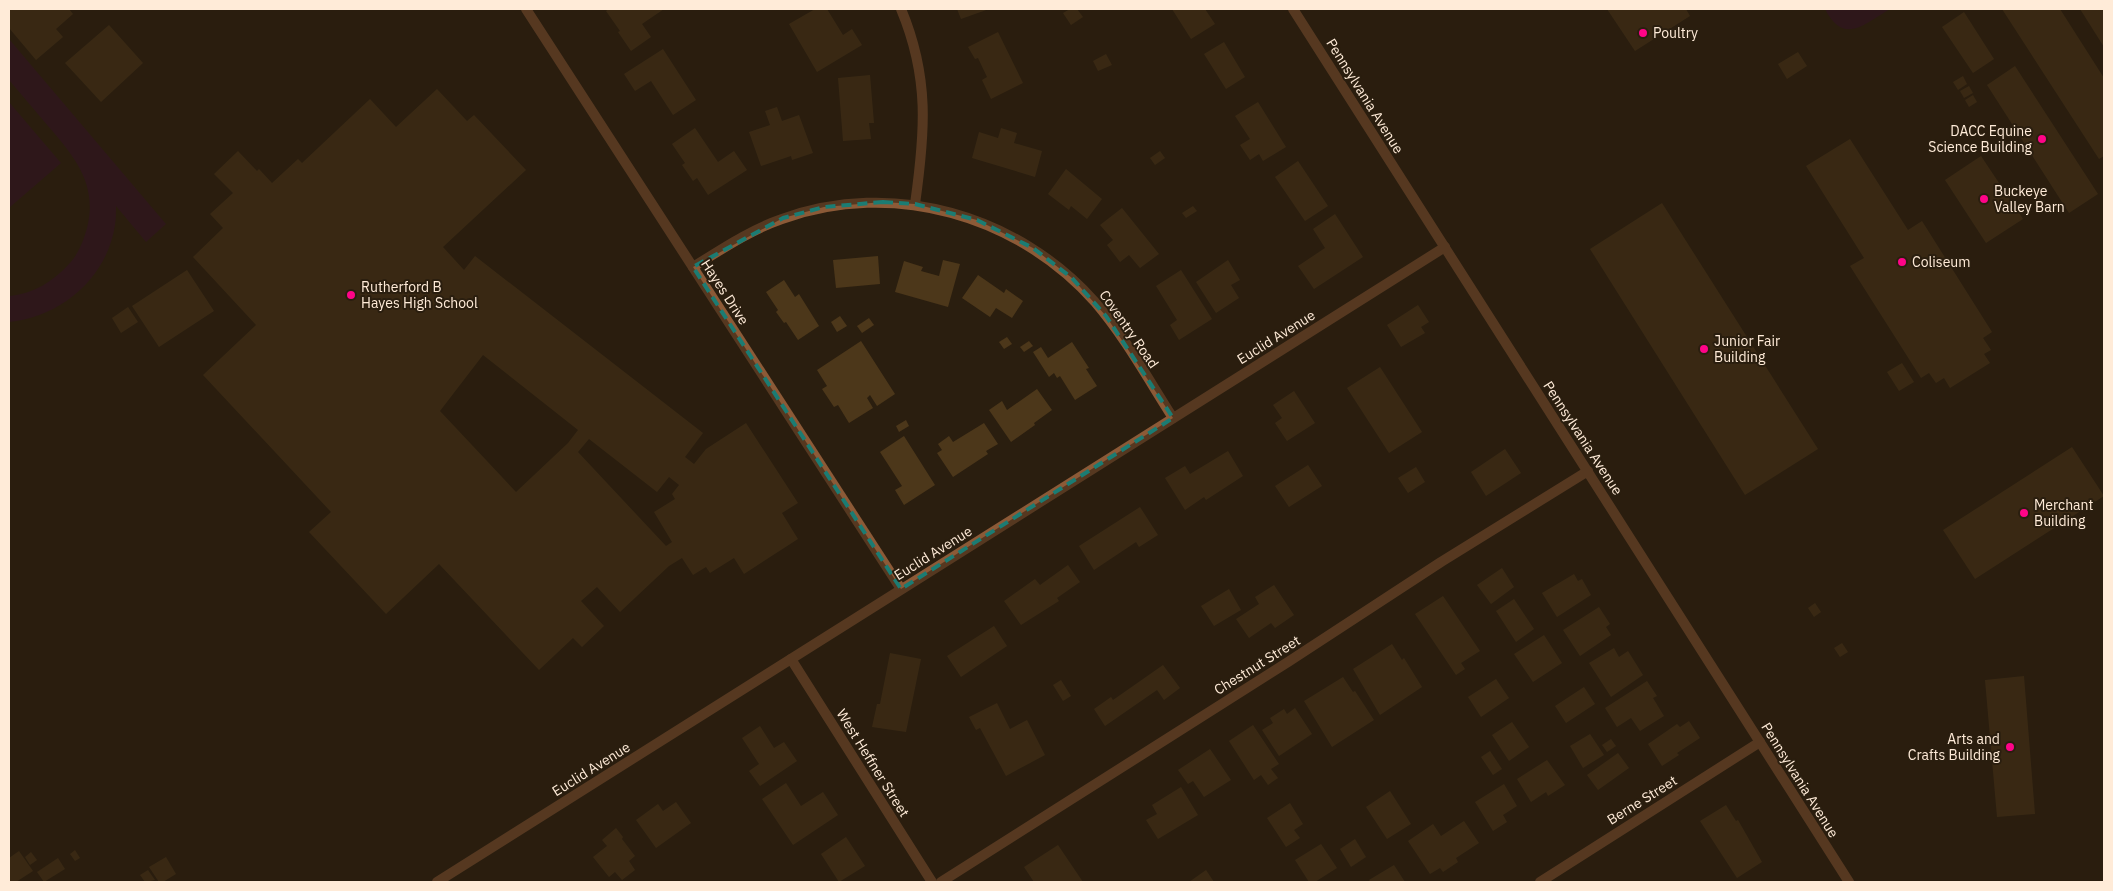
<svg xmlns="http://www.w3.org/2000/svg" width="2113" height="891" font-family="'IBM Plex Sans',sans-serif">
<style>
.green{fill:#341128}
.building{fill:#4c371a;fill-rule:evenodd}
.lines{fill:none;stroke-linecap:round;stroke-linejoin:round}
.minor{stroke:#8c5a37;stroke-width:10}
.tertiary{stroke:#8c5a37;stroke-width:10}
.marked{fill:none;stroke:#1b7c73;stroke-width:4;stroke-dasharray:10 6;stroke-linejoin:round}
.poi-dot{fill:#ff0488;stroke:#2a1e0f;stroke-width:2}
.labels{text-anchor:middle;stroke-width:4;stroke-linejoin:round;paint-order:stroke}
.poi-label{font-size:14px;fill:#ffebd8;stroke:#2a1e0f;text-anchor:start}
.street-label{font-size:14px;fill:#ffebd8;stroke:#2a1e0f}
</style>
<rect width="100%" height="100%" fill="#2a1e0f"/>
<!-- green -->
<g class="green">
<path d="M1825,9H1890C1864,24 1844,46 1825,9Z"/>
<path d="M9,39L166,224L146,242L116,206C116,212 116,219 115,225C107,278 61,317 9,322V296C33,294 52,282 68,265C78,255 83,242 87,228C98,185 75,157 48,126C35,111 22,95 9,80Z"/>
<polygon points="9,102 61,163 9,208"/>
</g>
<!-- building -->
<g class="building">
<polygon points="9,9 69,9 73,14 56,29 63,37 36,60 9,28"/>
<polygon points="609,9 664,9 642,24 651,37 631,51 618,32 620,31 606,11"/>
<polygon points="815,9 827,9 843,35 852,29 862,45 817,72 789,24"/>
<polygon points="957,9 989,9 961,19"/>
<polygon points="1070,9 1077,9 1083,17 1071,25 1063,13"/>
<polygon points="1172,9 1205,9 1215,24 1191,39"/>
<polygon points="1607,9 1686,9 1690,16 1635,51"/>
<polygon points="2002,9 2060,9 2104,78 2104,156 2099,159"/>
<polygon points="2080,9 2104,9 2104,47"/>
<polygon points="1964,12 1994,59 1973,73 1942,27"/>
<polygon points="109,25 143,63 101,102 65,63"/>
<polygon points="998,32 1023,83 991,99 982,80 987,77 978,58 975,59 968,47"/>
<polygon points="1224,42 1245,77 1226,89 1204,54"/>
<polygon points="663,49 696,100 673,115 651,81 635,91 624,74"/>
<polygon points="1798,52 1807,66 1787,79 1778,64"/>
<polygon points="1106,54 1112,65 1098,71 1093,61"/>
<polygon points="2015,66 2098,194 2069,213 1987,85"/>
<polygon points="870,75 874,123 869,123 871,139 843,141 838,78"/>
<polygon points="1963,76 1967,84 1958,90 1953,82"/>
<polygon points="1969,86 1973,93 1964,98 1960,91"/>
<path d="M437,89L467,121L474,115L526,170L443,247L464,270L475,256L703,433L685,457L694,464L706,449L746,423L798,503L782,513L798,539L744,574L734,558L710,573L706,567L693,575L682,558L669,566L620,612L597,587L581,601L604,626L582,647L573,638L539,670L439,564L386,614L309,532L331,512L203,375L256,325L193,257L223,228L210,214L233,193L214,174L238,151L257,171L259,169L272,183L298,159L302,163L370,99L396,127ZM483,355L578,430L568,443L516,492L440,411ZM589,439L657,492L669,477L679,485L672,494L675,499L654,512L672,542L666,546L578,452Z"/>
<polygon points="1973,95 1977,102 1969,107 1965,100"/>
<polygon points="1258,102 1286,147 1263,161 1259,154 1250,160 1240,145 1250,139 1235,116"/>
<polygon points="777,107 782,121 799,115 813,153 792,160 791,156 761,166 749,132 770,125 765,111"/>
<polygon points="695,128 718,162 734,151 747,170 708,195 697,178 693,181 682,165 685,163 672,144"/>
<polygon points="1001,128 1017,133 1014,143 1042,151 1035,177 972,158 979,132 998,138"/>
<polygon points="1850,139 1908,230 1922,221 1992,332 1983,338 1991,350 1984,354 1990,363 1950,388 1944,378 1936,383 1929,373 1921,378 1850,266 1864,258 1806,166"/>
<polygon points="1160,151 1165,158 1155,165 1150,158"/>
<polygon points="1981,156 2023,219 1986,243 1945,180"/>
<polygon points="1298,161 1328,206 1305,221 1275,177"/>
<polygon points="1066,169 1102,199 1087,219 1071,206 1069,210 1048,194"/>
<polygon points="1662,203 1818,449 1745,495 1590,249"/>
<polygon points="1193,206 1197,211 1186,218 1182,213"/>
<polygon points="1122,208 1159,254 1140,268 1129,255 1120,262 1107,245 1113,240 1100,225"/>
<polygon points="1335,214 1363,257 1314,289 1298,266 1325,248 1313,229"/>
<polygon points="878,256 880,284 836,288 833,260"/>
<polygon points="943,260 960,264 948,307 895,292 904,261 923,267 921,271 939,276"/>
<polygon points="1228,260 1240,280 1231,285 1239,298 1216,313 1196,282"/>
<polygon points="187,270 214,311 159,347 132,306"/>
<polygon points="1181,270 1212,319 1179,340 1170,325 1177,320 1156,286"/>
<polygon points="978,275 1004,293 1006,289 1023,301 1012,318 996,308 990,317 962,298"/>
<polygon points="784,280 795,297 799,294 819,326 798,340 786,322 784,323 776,312 778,310 766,292"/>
<polygon points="1418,305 1429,322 1421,327 1425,333 1401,347 1387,325"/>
<polygon points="128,307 138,322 121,333 112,318"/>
<polygon points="840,316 847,326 837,332 831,322"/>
<polygon points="869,318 874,325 862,333 857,326"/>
<polygon points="1007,337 1012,344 1004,349 999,342"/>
<polygon points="861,341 895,394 877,406 870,395 867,398 873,408 849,423 838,405 834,407 822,389 827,386 817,370"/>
<polygon points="1029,341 1033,346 1024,352 1020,347"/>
<polygon points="1072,342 1089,368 1086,369 1097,386 1075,400 1060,376 1057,378 1054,373 1049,377 1033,352 1041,347 1048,358"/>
<polygon points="1902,363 1914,382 1899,391 1887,372"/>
<polygon points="1380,367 1422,432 1389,453 1347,388"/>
<polygon points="1037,389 1052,410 1034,423 1035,425 1011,442 989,410 1002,401 1007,410"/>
<polygon points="1294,391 1315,423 1287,441 1275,423 1282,418 1273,405"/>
<polygon points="906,420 909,426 899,432 896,426"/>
<polygon points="984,423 998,444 986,451 988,454 953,477 937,453 942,450 938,444 949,436 953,442"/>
<polygon points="904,436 935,485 904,505 895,490 902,486 880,452"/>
<polygon points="2072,447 2104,496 1975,579 1943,530"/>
<polygon points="1505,449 1521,473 1486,496 1471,472"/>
<polygon points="1228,451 1243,476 1206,500 1204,497 1185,510 1165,478 1185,466 1190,474"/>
<polygon points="1308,465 1322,486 1289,507 1275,486"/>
<polygon points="1416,467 1425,482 1408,493 1398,478"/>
<polygon points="1140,507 1158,535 1139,547 1136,542 1094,570 1079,546"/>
<polygon points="1068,565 1080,582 1057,598 1059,601 1021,625 1004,601 1035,579 1040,585"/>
<polygon points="1502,568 1514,587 1491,604 1477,585"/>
<polygon points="1574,574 1578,581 1582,579 1591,595 1557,617 1542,593"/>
<polygon points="1274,585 1294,615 1275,628 1271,623 1249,638 1236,619 1259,604 1255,597"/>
<polygon points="1229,589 1241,610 1214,626 1201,606"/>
<polygon points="1443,596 1480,651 1461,663 1465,669 1456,675 1415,614"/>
<polygon points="1514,599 1534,629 1516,642 1496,611"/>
<polygon points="1815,603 1821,612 1814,617 1808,608"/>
<polygon points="1599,607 1610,624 1606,627 1611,635 1580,656 1563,630"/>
<polygon points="994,626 1007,646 961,677 947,656"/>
<polygon points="1544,635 1562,663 1533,682 1514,654"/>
<polygon points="1842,643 1848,652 1840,657 1834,648"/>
<polygon points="1392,644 1402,660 1404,658 1422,687 1380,715 1353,669"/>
<polygon points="1614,648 1619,657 1628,651 1643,675 1611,697 1589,663"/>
<polygon points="890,653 921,659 906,732 872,727 877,704 880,704"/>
<polygon points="1163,665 1180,688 1164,700 1157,690 1105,726 1094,709 1111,697 1113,700"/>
<polygon points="2024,676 2035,814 1997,817 1985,680"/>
<polygon points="1343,677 1353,692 1355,691 1374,720 1332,747 1304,701"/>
<polygon points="1496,679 1509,698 1481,717 1468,697"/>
<polygon points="1061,680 1071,696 1063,701 1053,685"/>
<polygon points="1647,681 1657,696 1653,698 1664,716 1640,731 1631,718 1617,727 1605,708"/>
<polygon points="1584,687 1595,704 1566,723 1555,706"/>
<polygon points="997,703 1010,729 1027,720 1045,755 1006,776 980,728 976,730 969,717"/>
<polygon points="1295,708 1312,734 1279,756 1262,730 1273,723 1270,718 1284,709 1287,714"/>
<polygon points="1689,721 1700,738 1677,753 1679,755 1662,766 1648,744 1677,724 1680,727"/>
<polygon points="1512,722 1529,747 1509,761 1492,735"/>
<polygon points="1253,725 1279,764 1271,769 1278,778 1268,785 1261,775 1254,780 1229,741"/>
<polygon points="760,726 774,748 784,742 797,761 760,786 749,771 759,764 742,738"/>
<polygon points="1590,734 1604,755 1583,768 1570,746"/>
<polygon points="1611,739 1616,746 1607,752 1602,745"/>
<polygon points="1210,749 1231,780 1204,797 1193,781 1188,784 1178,770"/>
<polygon points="1490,751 1502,769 1493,775 1481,757"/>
<polygon points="1618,753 1629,768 1598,790 1587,775"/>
<polygon points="1547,760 1565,785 1548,796 1546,792 1531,802 1517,779"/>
<polygon points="786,783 801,806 823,792 838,815 793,845 762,799"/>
<polygon points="1504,784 1517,806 1503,815 1507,822 1493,831 1475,802"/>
<polygon points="1181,787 1198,815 1158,839 1146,820 1157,814 1152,805"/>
<polygon points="1390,791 1411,824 1387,839 1366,807"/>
<polygon points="676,802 691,823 656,848 636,820 658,804 663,811"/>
<polygon points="1290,803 1303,824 1294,830 1300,838 1286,847 1267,818"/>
<polygon points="1726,805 1736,821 1738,820 1762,862 1737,878 1700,821"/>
<polygon points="1464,821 1479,843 1456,858 1458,862 1443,872 1440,868 1430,874 1408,841 1433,824 1441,836"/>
<polygon points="616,828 623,837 622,839 635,856 629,861 635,870 622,880 615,872 609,877 593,857 607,846 602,840"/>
<polygon points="846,837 865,866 839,882 821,854"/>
<polygon points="1355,839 1366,857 1351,867 1340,849"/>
<polygon points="1321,844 1337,868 1315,882 1309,882 1295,860"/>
<polygon points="1058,845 1083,882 1034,882 1024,867"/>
<polygon points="75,850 80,858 75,861 70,854"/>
<polygon points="19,851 33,871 16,882 9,882 9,858"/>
<polygon points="31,852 37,860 30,865 25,857"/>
<polygon points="166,857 176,874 163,882 159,882 149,867"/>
<polygon points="58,858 65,869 44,882 37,872"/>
<polygon points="1394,865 1405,882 1370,882 1369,880"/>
<polygon points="148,870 155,880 145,882 140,875"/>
<polygon points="1206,870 1214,882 1189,882"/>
</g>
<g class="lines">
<!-- minor -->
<g class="minor">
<polyline points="526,9 901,589"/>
<path d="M901,9C930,78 925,133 915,204"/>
<path d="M693,267C722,249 750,230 782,219C893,179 1018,215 1095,302C1125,337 1148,379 1173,418"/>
<polyline points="791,659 932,882"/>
<polyline points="437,882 1445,247"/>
<polyline points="941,882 1288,662 1441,562 1588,471"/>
<polyline points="1540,882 1760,742"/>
</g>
<!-- tertiary -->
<polyline class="tertiary" points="1293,9 1849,882"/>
</g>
<!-- marked area -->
<path d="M0 0H2113V891H0ZM883,202L915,204L977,220L1033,248L1072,278L1106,316L1173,418L901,589L693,267L783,218L824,207Z" fill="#2a1e0f" fill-opacity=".55" fill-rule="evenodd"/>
<path class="marked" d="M883,202L915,204L977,220L1033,248L1072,278L1106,316L1173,418L901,589L693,267L783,218L824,207Z"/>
<!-- markers -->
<g class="poi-dot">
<circle cx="1643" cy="33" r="5"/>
<circle cx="2042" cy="139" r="5"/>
<circle cx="1984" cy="199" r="5"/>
<circle cx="1902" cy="262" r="5"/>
<circle cx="351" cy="295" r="5"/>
<circle cx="1704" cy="349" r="5"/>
<circle cx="2024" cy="513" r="5"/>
<circle cx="2010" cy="747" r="5"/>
</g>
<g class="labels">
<!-- poi labels -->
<g class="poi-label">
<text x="1653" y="38">Poultry</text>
<text x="2032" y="136" text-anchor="end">DACC Equine<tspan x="2032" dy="16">Science Building</tspan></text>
<text x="1994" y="196">Buckeye<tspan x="1994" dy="16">Valley Barn</tspan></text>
<text x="1912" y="267">Coliseum</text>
<text x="361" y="292">Rutherford B<tspan x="361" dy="16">Hayes High School</tspan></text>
<text x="1714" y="346">Junior Fair<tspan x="1714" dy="16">Building</tspan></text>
<text x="2034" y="510">Merchant<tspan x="2034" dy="16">Building</tspan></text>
<text x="2000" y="744" text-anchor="end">Arts and<tspan x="2000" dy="16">Crafts Building</tspan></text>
</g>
<!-- street labels -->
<g class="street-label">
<text transform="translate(1365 96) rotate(58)" y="5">Pennsylvania Avenue</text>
<text transform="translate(725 292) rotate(57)" y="5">Hayes Drive</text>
<text transform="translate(1129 329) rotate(55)" y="5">Coventry Road</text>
<text transform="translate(1276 337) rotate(-32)" y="5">Euclid Avenue</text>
<text transform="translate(1583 438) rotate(57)" y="5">Pennsylvania Avenue</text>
<text transform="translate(933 553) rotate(-32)" y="5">Euclid Avenue</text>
<text transform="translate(1257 665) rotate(-32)" y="5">Chestnut Street</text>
<text transform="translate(873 763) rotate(58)" y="5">West Heffner Street</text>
<text transform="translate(591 769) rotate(-32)" y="5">Euclid Avenue</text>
<text transform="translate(1800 780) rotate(58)" y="5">Pennsylvania Avenue</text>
<text transform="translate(1642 800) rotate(-32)" y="5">Berne Street</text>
</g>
</g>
<!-- border -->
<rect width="2113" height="891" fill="none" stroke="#ffebd8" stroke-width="20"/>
</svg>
